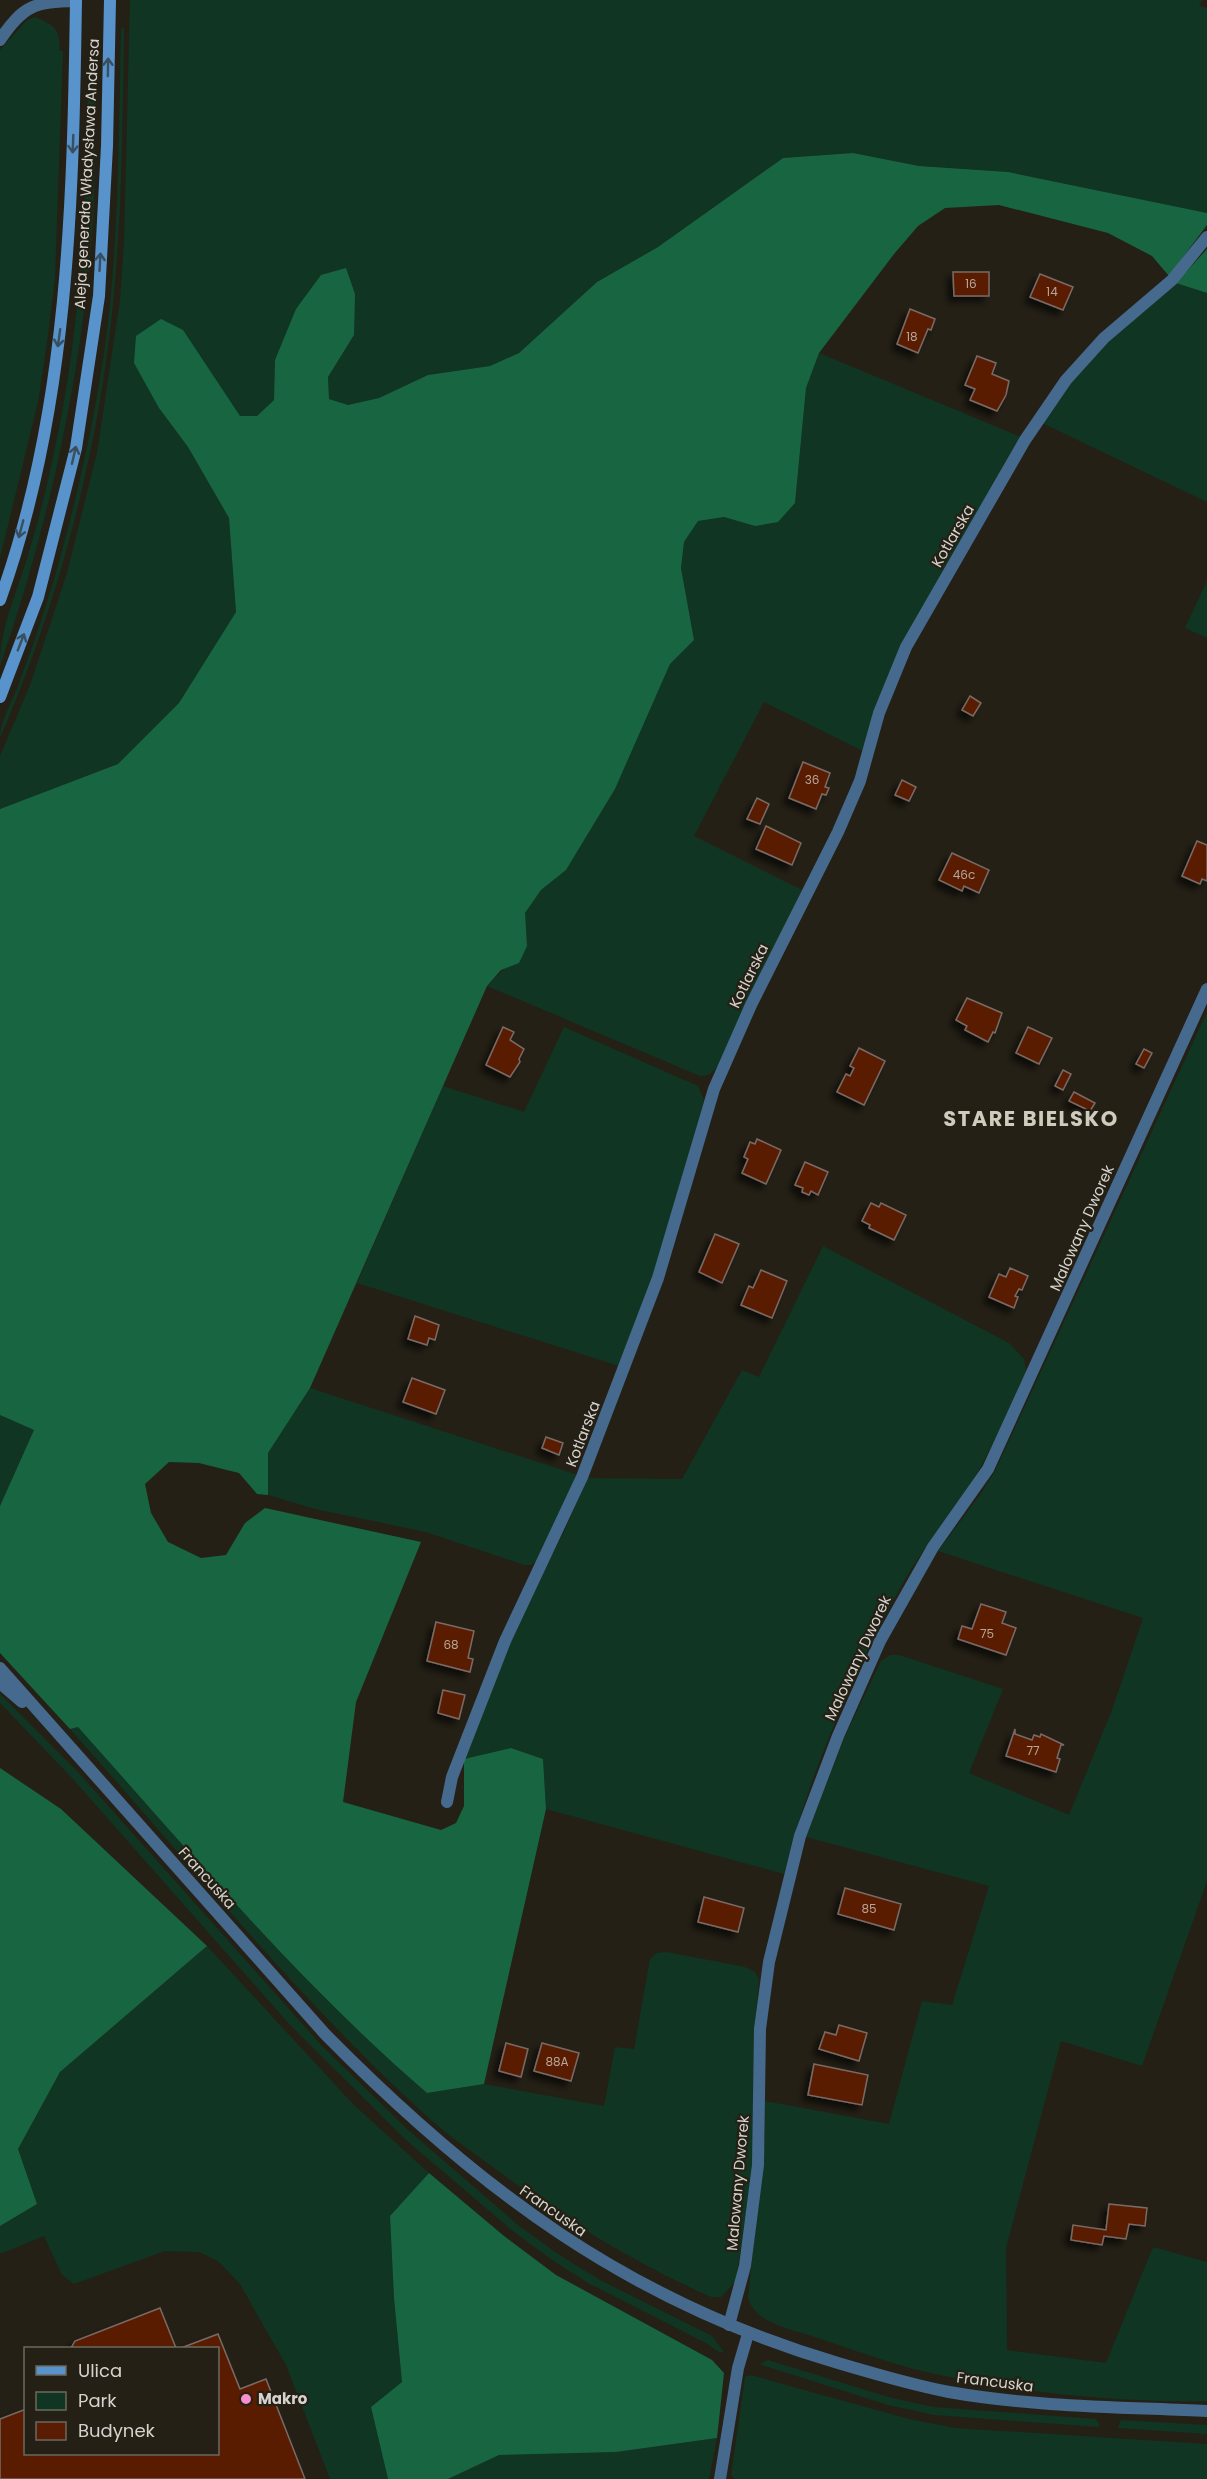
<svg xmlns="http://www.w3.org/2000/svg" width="1207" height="2479" font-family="Poppins,sans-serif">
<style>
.green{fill:#103522}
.forest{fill:#186641}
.building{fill:#5a1d03;stroke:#796b66;stroke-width:1.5;filter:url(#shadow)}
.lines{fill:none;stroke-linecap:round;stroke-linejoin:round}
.street{stroke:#466a8d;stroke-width:12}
.secondary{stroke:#5993cc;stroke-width:12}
.oneway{stroke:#394e5f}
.poi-dot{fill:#f98fca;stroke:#242016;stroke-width:2}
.labels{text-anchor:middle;stroke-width:4.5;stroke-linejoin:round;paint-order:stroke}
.number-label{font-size:12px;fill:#b7a69a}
.street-label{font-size:15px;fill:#d6d3cd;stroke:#242016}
.poi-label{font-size:15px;font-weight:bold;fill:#d6d3cd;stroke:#242016;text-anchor:start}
.district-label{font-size:21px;font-weight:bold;letter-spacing:1.5px;fill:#cfcbbd;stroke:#242016}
</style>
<defs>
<filter id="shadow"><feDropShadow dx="-5.5" dy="5.5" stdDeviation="3" flood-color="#0009"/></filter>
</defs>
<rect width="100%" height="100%" fill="#242016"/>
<!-- green -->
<g class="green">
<polygon points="130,0 1202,0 1199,6 1207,8 1207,213 1008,172 919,166 853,153 783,158 658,247 597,282 519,353 490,366 428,375 379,398 348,405 329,399 328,377 354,335 275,360 274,400 257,416 240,417 182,330 159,408 188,447 229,518 236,612 179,703 118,764 0,809 0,756 30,685 67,573 97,453 120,300 124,242"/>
<path d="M35,17C56,26 59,28 60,51H63L55,278L47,343L38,402L0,558V50L27,20Z"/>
<path d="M124,28C123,121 122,213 113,305C98,453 59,602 0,738C0,720 13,701 19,683C38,633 55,580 68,528C87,455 102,379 110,305C119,213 119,121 121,29Z"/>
<path d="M89,52H96C95,108 96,165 93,221C82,374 50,521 0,666C0,626 18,590 29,552C41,513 50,473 58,433C84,307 86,180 89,52Z"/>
<polygon points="1176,283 1207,293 1207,502 1042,423 1069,382 1106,342"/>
<polygon points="819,353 1021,437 943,574 863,751 764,702 694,836 802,890 719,1065 709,1075 700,1076 487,986 527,946 524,913 541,890 566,870 615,789 670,664 694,640 681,568 684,542 698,521 724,517 755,526 795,503 806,388"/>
<polygon points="1207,581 1207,638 1185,628"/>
<path d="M1207,1012V1881L1142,2066L1061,2041L1006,2248L1007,2350L1106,2363L1153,2247L1207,2262V2401C1120,2403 1030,2393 945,2376C901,2368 857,2351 815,2337C791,2329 756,2324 748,2298L765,2136V2101L889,2124L922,2001L952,2005L989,1886L806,1837L844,1738L881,1661L890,1655H899L1003,1689L969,1773L1069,1815L1112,1710L1143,1618L938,1551L980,1495L995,1471Z"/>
<polygon points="564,1027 698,1086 704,1100 654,1277 619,1366 357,1283 443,1086 524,1112"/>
<path d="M823,1246L1009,1343L1024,1359L1026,1371C1009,1408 993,1447 972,1482C951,1517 923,1547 903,1583C854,1670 808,1777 784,1874L546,1809L543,1759L511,1748L464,1759L504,1646L564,1532L587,1478L682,1479L742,1370L759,1377Z"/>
<polygon points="310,1388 578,1475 538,1560 531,1565 524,1565 426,1532 315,1509 268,1495 268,1453"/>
<polygon points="0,1415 34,1430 0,1506"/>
<polygon points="0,1694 79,1773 322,2046 406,2128 518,2225 558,2254 600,2280 712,2336 724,2352 719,2352 706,2343 588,2283 552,2260 514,2232 406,2140 290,2025 72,1778 0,1703"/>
<path d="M78,1727C190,1852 299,1983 427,2093L484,2084L604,2106L615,2047L634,2049L650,1959L657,1953L667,1952L745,1967L755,1972L759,1979L755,2029L753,2164L736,2281L721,2297H711C630,2261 556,2215 486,2162C468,2149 449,2136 432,2121C300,2002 188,1861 70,1729Z"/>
<polygon points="207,1946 353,2104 429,2173 390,2216 394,2298 402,2382 371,2407 388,2479 330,2479 286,2365 240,2284 218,2261 199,2252 165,2251 74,2284 62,2275 44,2236 0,2254 0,2226 37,2204 18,2149 60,2072"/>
<polygon points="768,2360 892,2398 934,2407 1096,2419 1100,2425 1098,2427 934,2415 888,2405 759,2364"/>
<polygon points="750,2375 909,2419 955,2428 1207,2444 1207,2479 735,2479 731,2475 745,2377"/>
<polygon points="1121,2420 1207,2425 1207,2434 1118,2428"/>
<polygon points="717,2438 709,2479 448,2479 499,2455 616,2452"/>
</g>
<!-- forest -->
<g class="forest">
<path d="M853,153L919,166L1008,172L1207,213V225L1169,276L1152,256L1108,233L999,205L945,208L918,226L894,254L819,353L806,388L795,503L778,522L755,526L724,517L698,521L684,542L681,568L694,640L670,664L615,789L566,870L541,890L525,913L527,946L519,963L501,970L487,986L310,1388L268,1453V1495L257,1494L239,1473L199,1463L169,1462L145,1484L151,1513L168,1542L201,1558L226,1555L245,1523L265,1508L421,1542L356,1702L343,1802L441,1830L456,1823L464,1806V1759L511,1748L543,1759L546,1809L484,2084L427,2093C299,1983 190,1852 78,1727L70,1729L0,1653V1506L34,1430L0,1415V809L118,764L179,703L236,612L229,518L188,447L159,408L134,363L136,336L161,319L183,330L240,416H257L274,400L275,360L296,309L321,275L346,268L355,294L354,335L328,377L329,399L348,405L379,398L428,375L490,366L519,353L597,282L658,247L783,158Z"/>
<polygon points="1207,249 1207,293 1176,283"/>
<polygon points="0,1768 61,1809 207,1946 60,2072 18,2149 37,2204 0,2226"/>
<polygon points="429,2173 504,2236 556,2275 712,2360 724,2373 717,2438 616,2452 499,2455 448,2479 388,2479 371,2407 402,2382 394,2298 390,2216"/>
</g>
<!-- building -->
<g class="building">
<polygon points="953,272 989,272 989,296 954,296"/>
<polygon points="1040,274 1073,287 1063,310 1030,297"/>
<polygon points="910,309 935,319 931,330 928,329 918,353 897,344"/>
<polygon points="977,356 996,363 992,374 1009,381 1006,395 997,411 970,400 975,389 965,385"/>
<polygon points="970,696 981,703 973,716 962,710"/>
<polygon points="803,762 830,773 825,787 829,788 826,795 822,794 816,809 789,798"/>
<polygon points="902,780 916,787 909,801 895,795"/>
<polygon points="757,798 769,804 760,824 747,819"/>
<polygon points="766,826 801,843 792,865 756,849"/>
<polygon points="1197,841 1207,845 1207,881 1202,879 1200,884 1182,876"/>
<polygon points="952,853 989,870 979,893 964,886 962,891 939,880"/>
<polygon points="967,998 1002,1013 995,1033 993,1032 988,1042 965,1030 967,1026 956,1020"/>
<polygon points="503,1027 514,1032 510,1040 524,1049 519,1059 520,1062 510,1077 486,1065"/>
<polygon points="1028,1027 1052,1038 1039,1064 1016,1053"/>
<polygon points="859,1048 885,1061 864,1105 837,1092 846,1074 850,1076 854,1068 850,1066"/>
<polygon points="1144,1049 1152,1053 1144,1068 1136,1064"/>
<polygon points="1063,1070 1071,1074 1063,1090 1055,1086"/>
<polygon points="1074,1092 1095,1103 1090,1111 1069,1101"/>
<polygon points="757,1139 781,1150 766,1184 742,1173 748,1159 744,1157 750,1142 755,1144"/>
<polygon points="805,1162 828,1172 818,1195 811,1191 809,1195 802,1192 803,1188 795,1185"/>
<polygon points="871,1203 879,1207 881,1203 906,1215 894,1240 869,1228 870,1225 862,1221"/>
<polygon points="715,1234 739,1244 722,1283 699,1272"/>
<polygon points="1010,1268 1028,1276 1022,1290 1019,1289 1015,1296 1018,1297 1014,1308 989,1297 999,1274 1006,1277"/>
<polygon points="761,1270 787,1281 772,1318 741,1305 749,1286 753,1288"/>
<polygon points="415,1316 439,1325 435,1340 429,1338 427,1345 408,1339"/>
<polygon points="412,1378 445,1390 436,1414 403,1402"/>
<polygon points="546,1437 563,1443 559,1455 542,1448"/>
<polygon points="981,1604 1006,1612 1002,1623 1016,1628 1006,1655 958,1639 962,1626 972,1629"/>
<polygon points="436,1622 474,1631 468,1658 473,1659 470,1672 427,1661"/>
<polygon points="443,1690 465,1695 459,1719 438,1713"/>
<polygon points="1015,1729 1015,1734 1032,1740 1034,1735 1040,1737 1041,1734 1064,1745 1061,1745 1057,1758 1060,1759 1056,1772 1006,1756"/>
<polygon points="845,1888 901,1904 894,1930 838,1914"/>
<polygon points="704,1897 744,1908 738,1932 698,1922"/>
<polygon points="839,2025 867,2033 859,2061 819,2049 825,2032 836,2035"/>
<polygon points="506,2043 528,2049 521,2077 499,2071"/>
<polygon points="542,2043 579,2053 571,2081 534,2071"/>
<polygon points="814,2064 868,2075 862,2105 808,2095"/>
<polygon points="1109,2204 1147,2208 1145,2226 1129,2224 1126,2239 1104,2236 1102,2245 1071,2240 1073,2225 1106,2230"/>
<polygon points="160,2308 176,2348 71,2348 75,2341"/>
<polygon points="218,2334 240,2389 266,2379 305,2479 0,2479 0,2419 26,2409 26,2454 218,2454 218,2348 181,2348"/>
</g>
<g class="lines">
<!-- street -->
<g class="street">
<path d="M0,40C23,5 35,2 76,1"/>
<path d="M0,1668L325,2034C478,2189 627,2301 838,2363C875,2374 912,2385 949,2392C1034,2407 1121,2407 1207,2411"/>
<polyline points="0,1683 22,1702"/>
<polyline points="447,1802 452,1777 505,1641 582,1477 658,1278 714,1089 751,1005 838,832 860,781 879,713 906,647 1025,440 1066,380 1104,338 1172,280 1207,237"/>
<polyline points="729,2325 745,2266 758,2165 760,2029 769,1962 800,1836 838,1736 880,1641 933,1547 988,1469 1207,989"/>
<polyline points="720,2479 738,2368 748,2334"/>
</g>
<!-- secondary -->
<g class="secondary">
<path d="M0,600C69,408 73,201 76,0"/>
<polyline points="0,697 38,597 76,448 99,296 107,146 110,0"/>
</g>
</g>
<!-- one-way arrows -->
<defs><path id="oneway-shaft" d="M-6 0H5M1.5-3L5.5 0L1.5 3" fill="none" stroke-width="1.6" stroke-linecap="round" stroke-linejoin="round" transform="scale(1.5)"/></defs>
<g class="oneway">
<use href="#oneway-shaft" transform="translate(108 67) rotate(-89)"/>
<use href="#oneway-shaft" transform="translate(73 144) rotate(92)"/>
<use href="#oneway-shaft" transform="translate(100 262) rotate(-87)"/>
<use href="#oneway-shaft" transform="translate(59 338) rotate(98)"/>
<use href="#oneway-shaft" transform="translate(74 455) rotate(-77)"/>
<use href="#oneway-shaft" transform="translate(21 529) rotate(105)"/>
<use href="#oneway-shaft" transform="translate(21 642) rotate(-69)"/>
</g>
<!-- markers -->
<circle class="poi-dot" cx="246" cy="2399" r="6"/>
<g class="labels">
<!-- number labels -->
<g class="number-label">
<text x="971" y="288">16</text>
<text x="1052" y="296">14</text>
<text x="912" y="341">18</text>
<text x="812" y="784">36</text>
<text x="964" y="879">46c</text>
<text x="987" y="1638">75</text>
<text x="451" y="1649">68</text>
<text x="1033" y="1755">77</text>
<text x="869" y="1913">85</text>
<text x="557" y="2066">88A</text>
</g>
<!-- street labels -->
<g class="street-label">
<text transform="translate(87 174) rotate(-87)" y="5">Aleja generała Władysława Andersa</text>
<text transform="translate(953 536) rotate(-60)" y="5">Kotlarska</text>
<text transform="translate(749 976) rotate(-64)" y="5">Kotlarska</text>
<text transform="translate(1082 1228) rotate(-66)" y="5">Malowany Dworek</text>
<text transform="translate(583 1434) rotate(-69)" y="5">Kotlarska</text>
<text transform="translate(858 1658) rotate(-65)" y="5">Malowany Dworek</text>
<text transform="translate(207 1878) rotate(48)" y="5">Francuska</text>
<text transform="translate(738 2183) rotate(-85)" y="5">Malowany Dworek</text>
<text transform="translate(553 2211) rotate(35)" y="5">Francuska</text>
<text transform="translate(995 2382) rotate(7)" y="5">Francuska</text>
</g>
<!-- poi labels -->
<g class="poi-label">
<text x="258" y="2404">Makro</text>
</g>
<!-- district labels -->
<g class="district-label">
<text x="1031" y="1126">STARE BIELSKO</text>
</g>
</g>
<!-- legend -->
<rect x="24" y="2347" width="195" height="108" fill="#242016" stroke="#6b685f" stroke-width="1.5"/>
<rect x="36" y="2366" width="30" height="9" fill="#5993cc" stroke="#6b685f" stroke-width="1.5"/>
<text x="78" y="2377" font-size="18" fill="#d6d3cd">Ulica</text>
<rect x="36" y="2392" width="30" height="18" fill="#103522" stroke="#6b685f" stroke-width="1.5"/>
<text x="78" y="2407" font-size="18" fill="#d6d3cd">Park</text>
<rect x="36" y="2422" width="30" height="18" fill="#5a1d03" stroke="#6b685f" stroke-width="1.5"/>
<text x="78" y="2437" font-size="18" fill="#d6d3cd">Budynek</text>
</svg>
